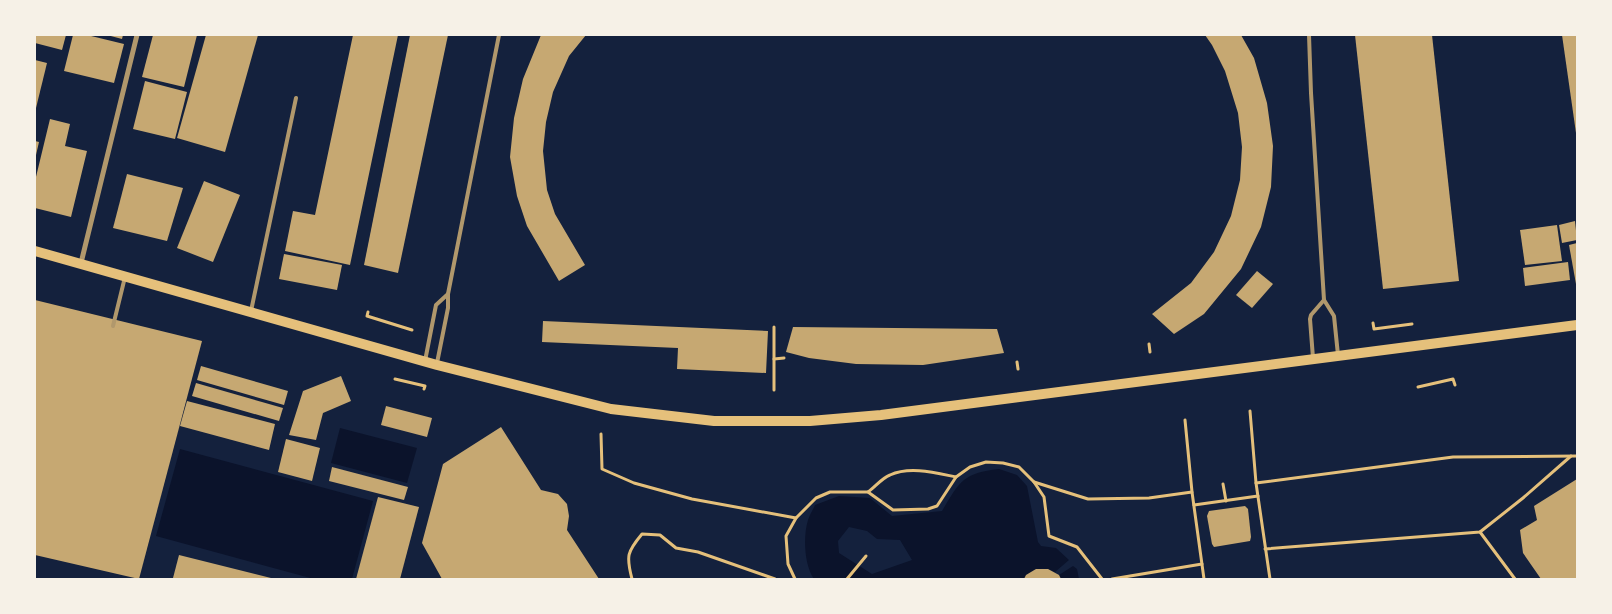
<svg xmlns="http://www.w3.org/2000/svg" width="1612" height="614" font-family="Inter,sans-serif">
<style>
.water{fill:#0b132b;fill-rule:evenodd}
.building{fill:#c6a872}
.lines{fill:none;stroke-linecap:round;stroke-linejoin:round}
.path{stroke:#e5c07b;stroke-width:3}
.service{stroke:#b1986c;stroke-width:4}
.minor{stroke:#b1986c;stroke-width:5}
.secondary{stroke:#e5c07b;stroke-width:10}
</style>
<rect width="100%" height="100%" fill="#14213d"/>
<!-- water -->
<g class="water">
<polygon points="340,428 417,448 407,483 331,463"/>
<polygon points="180,449 373,501 352,579 314,579 156,536"/>
<path d="M999,469L1017,475L1027,486L1038,542L1041,546L1056,548L1069,560L1055,572C1044,566 1031,568 1024,579H814C804,565 803,536 808,520C810,514 813,510 815,505L839,496L870,498L892,516L942,511C960,481 963,473 999,469ZM849,527L867,531L877,539L900,540L912,560L872,574L839,553L838,541Z"/>
<polygon points="1073,566 1077,569 1079,579 1061,579 1059,575"/>
</g>
<!-- building -->
<g class="building">
<polygon points="35,35 66,35 62,50 35,43"/>
<polygon points="73,35 87,35 124,44 114,83 64,71"/>
<polygon points="107,35 123,35 122,39"/>
<polygon points="153,35 197,35 184,87 142,77"/>
<polygon points="206,35 258,35 225,152 177,138"/>
<polygon points="353,35 398,35 350,265 285,251 293,211 315,215"/>
<polygon points="410,35 448,35 398,273 364,265"/>
<polygon points="541,35 586,35 569,56 553,92 546,122 543,151 547,190 555,214 585,265 559,281 527,226 517,196 510,157 514,118 523,79"/>
<polygon points="1205,35 1241,35 1254,58 1267,103 1273,146 1271,187 1261,227 1241,269 1204,314 1174,334 1152,314 1191,283 1214,252 1231,216 1240,180 1242,147 1238,113 1225,71 1212,45"/>
<polygon points="1355,35 1432,35 1459,281 1383,289"/>
<polygon points="1562,35 1577,35 1577,132 1576,133"/>
<polygon points="35,60 47,63 36,108 35,108"/>
<polygon points="145,81 187,92 175,139 133,129"/>
<polygon points="50,119 70,124 65,146 87,151 71,217 35,208 35,181"/>
<polygon points="35,141 39,142 36,155 35,155"/>
<polygon points="127,174 183,188 167,241 113,228"/>
<polygon points="204,181 240,195 213,262 177,248"/>
<polygon points="1575,221 1577,240 1562,243 1559,225"/>
<polygon points="1557,225 1562,261 1525,265 1520,230"/>
<polygon points="1577,243 1577,284 1576,284 1569,245"/>
<polygon points="284,254 342,265 337,290 279,279"/>
<polygon points="1568,262 1570,280 1525,286 1523,268"/>
<polygon points="1257,271 1273,284 1252,308 1236,295"/>
<polygon points="35,300 202,341 139,579 35,555"/>
<polygon points="543,321 768,331 766,373 677,369 678,348 542,342"/>
<polygon points="793,327 997,329 1004,353 923,365 856,364 809,358 786,352"/>
<polygon points="201,366 288,391 284,405 197,380"/>
<polygon points="341,376 351,401 323,413 316,440 289,435 303,391"/>
<polygon points="196,383 283,408 279,421 192,396"/>
<polygon points="187,401 275,424 269,450 180,426"/>
<polygon points="386,406 432,418 427,437 381,425"/>
<polygon points="501,427 541,490 558,494 567,504 569,516 567,530 599,579 442,579 422,543 443,464"/>
<polygon points="286,439 320,448 312,481 278,472"/>
<polygon points="332,467 408,487 404,500 329,481"/>
<polygon points="1577,479 1577,579 1541,579 1523,553 1520,530 1537,520 1534,506"/>
<polygon points="378,497 419,507 400,579 356,579"/>
<polygon points="1245,506 1248,509 1251,537 1250,541 1214,547 1212,544 1207,516 1209,511"/>
<polygon points="179,555 271,578 271,579 173,578"/>
<polygon points="1036,569 1048,569 1059,575 1061,579 1024,579 1026,575"/>
</g>
<g class="lines">
<!-- path -->
<g class="path">
<polyline points="368,312 367,316 412,330"/>
<polyline points="1373,323 1374,329 1412,324"/>
<polyline points="1149,344 1150,352"/>
<polyline points="774,359 784,358"/>
<polyline points="1017,362 1018,369"/>
<polyline points="395,379 425,386 424,389"/>
<polyline points="1418,387 1453,379 1455,385"/>
<polyline points="774,390 774,327"/>
<polyline points="1250,411 1256,483 1270,579"/>
<polyline points="1185,420 1192,492 1204,579"/>
<polyline points="601,434 602,469 634,483 692,499 796,518 816,498 830,492 868,492 893,510 928,509 937,506 956,477 970,467 986,462 1003,463 1019,467 1034,482 1044,497 1049,536 1077,547 1102,579"/>
<polyline points="1034,482 1088,499 1149,498 1192,492"/>
<polyline points="1256,483 1453,457 1577,456"/>
<polyline points="1223,484 1226,501"/>
<path d="M868,492C875,487 882,478 890,475C910,466 936,473 956,477"/>
<polyline points="1194,505 1258,496"/>
<polyline points="1480,532 1515,579"/>
<polyline points="1265,549 1480,532 1523,498 1571,456"/>
<path d="M632,579C626,556 627,552 642,534L660,535L676,548L698,552L775,579"/>
<polyline points="795,579 788,564 786,536 796,518"/>
<polyline points="847,579 866,556"/>
<polyline points="1112,579 1202,564"/>
</g>
<!-- service -->
<g class="service">
<polyline points="1309,35 1311,93 1324,300 1334,316 1338,355"/>
<polyline points="251,311 296,98"/>
<polyline points="113,326 125,277"/>
<polyline points="1313,358 1310,319 1311,315 1324,300"/>
<polyline points="425,361 436,305 448,294"/>
<polyline points="437,363 448,308 448,294 499,35"/>
</g>
<!-- minor -->
<polyline class="minor" points="81,263 137,35"/>
<!-- secondary -->
<polyline class="secondary" points="35,251 437,365 611,409 714,421 810,421 881,415 1577,325"/>
</g>
<!-- border -->
<rect width="1612" height="614" fill="none" stroke="#f6f1e7" stroke-width="72"/>
</svg>
